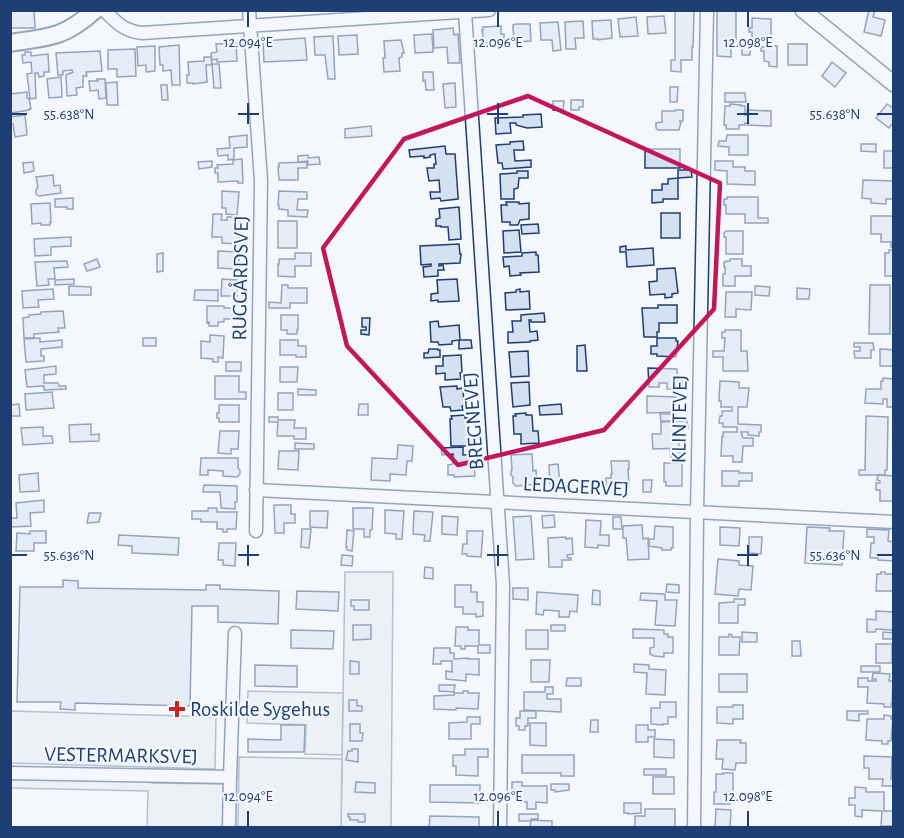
<svg xmlns="http://www.w3.org/2000/svg" width="904" height="838" font-family="'Alegreya Sans',sans-serif">
<style>
.green{fill:#e3e9f0;stroke:#687fa3;stroke-width:1.5}
.parking{fill:#e3e8f0;stroke:#687fa3;stroke-width:1.5}
.building{fill:#d5e0f0;stroke:#1d3f73;stroke-width:1.5}
.lines{fill:none;stroke-linecap:round;stroke-linejoin:round}
.minor-casing{stroke:#1d3f73;stroke-width:15}
.tertiary-casing{stroke:#1d3f73;stroke-width:18}
.secondary-casing{stroke:#1d3f73;stroke-width:20}
.minor{stroke:#f4f7fb;stroke-width:12}
.tertiary{stroke:#f4f7fb;stroke-width:15}
.secondary{stroke:#f4f7fb;stroke-width:16}
.marked{fill:none;stroke:#c2185b;stroke-width:4.5;stroke-linejoin:round}
.ticks{fill:none;stroke:#1d3f73;stroke-width:2}
.poi-dot{fill:#c62828;stroke:#f4f7fb;stroke-width:2}
.labels{text-anchor:middle;stroke-width:4.5;stroke-linejoin:round;paint-order:stroke}
.street-label{font-size:21px;fill:#1d3f73;stroke:#f4f7fb}
.poi-label{font-size:21px;fill:#1d3f73;stroke:#f4f7fb;text-anchor:start}
.ticks-label{font-size:15px;text-anchor:middle;fill:#1d3f73;stroke:#f4f7fb;stroke-width:4.5;stroke-linejoin:round;paint-order:stroke}
</style>
<rect width="100%" height="100%" fill="#f4f7fb"/>
<!-- green -->
<polygon class="green" points="345,572 393,572 391,827 341,828"/>
<!-- parking -->
<g class="parking">
<polygon points="248,691 343,693 342,755 305,754 306,725 247,723"/>
<polygon points="11,711 216,717 215,769 11,763"/>
<polygon points="239,757 342,759 341,827 238,827"/>
<polygon points="11,770 152,772 152,783 224,784 223,827 147,827 148,791 11,788"/>
</g>
<!-- building -->
<g class="building">
<polygon points="10,10 34,10 35,28 10,28"/>
<polygon points="717,10 736,10 736,40 731,42 731,57 717,56"/>
<polygon points="869,10 875,10 873,17 885,20 881,36 864,32"/>
<polygon points="675,11 694,11 693,47 692,47 692,60 681,60 681,72 671,71 671,60 675,60"/>
<polygon points="664,16 666,33 648,34 647,17"/>
<polygon points="636,17 638,36 620,37 618,19"/>
<polygon points="752,18 771,19 771,39 760,40 760,42 752,42 752,32 749,32 749,28 752,28"/>
<polygon points="611,20 612,38 598,40 598,39 593,39 592,21"/>
<polygon points="583,21 584,38 575,38 576,49 566,49 565,22"/>
<polygon points="558,22 561,50 553,51 552,40 541,40 540,23"/>
<polygon points="516,24 530,24 531,41 515,42 513,30 513,25"/>
<polygon points="501,26 501,34 504,34 504,39 502,39 502,42 484,43 482,30 483,30 483,27"/>
<polygon points="453,28 454,35 458,34 460,63 448,63 447,47 434,48 433,30"/>
<polygon points="432,34 433,52 415,53 414,35"/>
<polygon points="357,35 358,54 339,55 338,36"/>
<polygon points="333,36 335,79 328,79 325,55 315,55 314,37"/>
<polygon points="305,38 307,60 264,62 263,41"/>
<polygon points="401,40 404,53 402,53 402,57 399,58 400,71 384,72 383,58 385,58 384,41"/>
<polygon points="236,43 237,61 217,62 217,59 212,60 211,53 217,52 216,44"/>
<rect x="742" y="44" width="8" height="11"/>
<rect x="788" y="44" width="19" height="21"/>
<polygon points="179,45 180,85 172,85 171,70 163,71 163,65 160,65 159,47"/>
<polygon points="765,45 777,46 777,67 769,66 769,62 764,61 764,51 761,51 761,47 765,47"/>
<polygon points="155,46 155,71 146,72 146,65 138,66 137,47"/>
<polygon points="135,49 136,76 117,77 117,69 108,69 108,50"/>
<polygon points="100,51 102,71 86,72 87,76 83,76 83,87 76,88 77,95 67,96 66,75 73,72 72,70 63,71 63,75 58,75 56,53"/>
<polygon points="25,52 31,52 31,56 48,54 49,72 44,72 44,76 39,77 38,73 35,73 36,98 30,99 27,74 32,73 31,62 23,63 22,55 25,55"/>
<polygon points="204,57 211,57 212,65 206,65 207,82 193,84 193,83 187,83 187,75 189,75 188,62 204,61"/>
<polygon points="832,62 846,73 835,87 822,76"/>
<polygon points="212,64 219,64 221,88 214,88"/>
<polygon points="423,72 433,72 434,90 426,90 425,80 423,81"/>
<polygon points="61,77 62,97 49,98 47,79"/>
<polygon points="97,79 105,79 106,98 99,99 98,90 90,91 89,81 98,81"/>
<polygon points="117,82 118,105 107,105 106,83"/>
<polygon points="455,83 456,107 445,108 443,84"/>
<polygon points="161,85 167,85 168,100 162,100"/>
<polygon points="670,87 678,87 677,102 670,102"/>
<polygon points="27,92 27,98 29,98 31,109 29,109 29,110 11,113 10,94"/>
<polygon points="725,93 745,93 746,102 725,102"/>
<polygon points="571,100 583,100 583,107 579,107 579,110 571,110"/>
<polygon points="553,101 564,101 563,111 553,110"/>
<polygon points="730,104 741,105 741,106 745,106 745,115 747,115 747,110 771,111 771,126 747,125 747,123 745,123 745,125 739,125 739,129 726,129 726,125 724,125 725,106 730,106"/>
<polygon points="887,104 894,109 894,122 889,128 876,118"/>
<polygon points="675,110 683,110 683,121 679,121 681,122 679,130 658,130 656,128 656,123 662,122 662,111 675,111"/>
<polygon points="541,114 542,127 527,128 516,125 516,123 510,123 511,133 496,134 495,118 523,117 523,115"/>
<polygon points="25,115 27,135 15,137 13,124 11,124 10,117"/>
<polygon points="371,126 372,136 345,138 345,129"/>
<polygon points="247,135 247,147 234,148 234,159 228,160 228,155 218,156 217,149 230,148 229,137"/>
<polygon points="727,135 748,135 748,155 729,155 729,147 718,146 719,141 726,141"/>
<polygon points="523,141 524,150 514,150 515,161 531,160 531,167 503,169 502,163 498,163 496,145 510,144 510,142"/>
<polygon points="861,144 876,144 876,152 861,151"/>
<polygon points="445,146 446,154 455,154 458,196 458,199 441,201 440,198 431,199 430,192 440,192 439,180 429,181 428,175 427,168 434,168 434,164 436,164 435,154 430,155 430,157 424,158 424,156 410,157 409,150"/>
<rect x="645" y="149" width="35" height="19"/>
<rect x="884" y="151" width="10" height="17"/>
<polygon points="308,155 308,158 319,157 320,164 308,165 308,161 298,162 298,156"/>
<polygon points="242,159 243,183 238,183 238,181 218,182 218,173 215,173 215,168 218,168 217,165 233,164 233,160"/>
<polygon points="212,161 212,167 199,169 198,162"/>
<polygon points="715,161 733,161 733,167 745,167 745,171 755,171 755,185 727,184 727,171 715,170"/>
<polygon points="33,162 34,171 24,173 23,163"/>
<polygon points="307,162 307,168 298,168 298,180 279,180 278,167 279,167 279,163"/>
<polygon points="678,170 691,170 692,177 678,178"/>
<polygon points="517,171 528,171 528,178 519,178 518,188 514,189 514,199 501,199 500,174 517,173"/>
<polygon points="53,175 54,186 60,185 61,193 39,196 36,194 36,190 38,187 36,177"/>
<polygon points="678,178 678,199 663,199 663,202 652,203 652,190 662,190 662,184 668,184 668,179"/>
<polygon points="863,180 894,181 894,199 886,199 886,204 871,203 871,199 862,198"/>
<polygon points="222,191 239,192 237,215 226,214 226,208 222,208"/>
<polygon points="279,191 307,192 307,199 298,199 297,210 308,210 307,217 288,216 288,210 279,209 279,205 278,205"/>
<polygon points="727,197 758,197 758,218 768,218 768,223 745,223 745,214 726,214 726,205 724,205 724,199 727,199"/>
<polygon points="73,198 73,209 67,209 67,207 55,207 55,199"/>
<polygon points="506,202 519,202 519,204 529,203 529,219 520,220 518,225 510,225 510,222 502,222 501,205 507,205"/>
<polygon points="50,203 51,222 50,222 50,225 41,225 41,223 32,224 31,204"/>
<polygon points="459,207 461,239 449,240 448,227 441,227 441,226 436,226 436,219 440,218 439,209"/>
<rect x="661" y="213" width="19" height="25"/>
<polygon points="213,214 222,214 221,220 227,220 227,217 237,217 237,220 240,220 240,237 238,237 238,244 222,243 222,237 212,237"/>
<polygon points="871,216 894,216 894,247 891,247 891,242 881,242 881,234 871,234"/>
<rect x="278" y="221" width="19" height="27"/>
<polygon points="538,224 539,233 522,234 521,225"/>
<polygon points="519,230 521,252 504,253 503,231"/>
<polygon points="726,231 743,231 743,254 726,254 726,237 724,237 724,233"/>
<polygon points="71,237 71,246 51,247 51,255 35,256 34,239"/>
<polygon points="459,244 460,254 461,254 460,263 439,264 439,266 443,265 444,270 438,270 438,276 424,277 423,267 431,266 431,264 421,265 420,246"/>
<polygon points="626,246 626,250 653,248 654,265 627,267 626,252 620,252 620,247"/>
<polygon points="889,250 894,250 894,276 885,276 885,253 889,253"/>
<polygon points="218,251 238,252 238,259 239,259 239,267 237,267 237,269 218,268"/>
<polygon points="536,252 536,255 538,255 539,272 520,273 521,275 510,276 509,266 504,267 503,257 522,256 522,253"/>
<polygon points="163,253 163,271 157,272 157,254"/>
<polygon points="295,253 311,253 311,266 295,266 295,277 278,276 278,264 279,264 279,259 295,259"/>
<polygon points="97,259 100,267 87,271 84,264"/>
<polygon points="730,259 742,259 742,266 751,266 751,276 735,276 735,286 723,286 723,274 725,274 725,267 724,267 724,262 726,262 726,261 730,261"/>
<polygon points="67,261 68,267 54,268 55,279 48,279 49,285 37,286 35,262"/>
<polygon points="675,268 678,293 672,294 672,297 665,298 665,294 650,295 649,282 657,281 657,269"/>
<polygon points="74,279 74,284 55,285 55,280"/>
<polygon points="222,279 237,280 237,296 221,296"/>
<polygon points="457,279 459,301 438,302 438,300 431,301 431,294 438,293 437,280"/>
<polygon points="282,285 288,285 288,288 307,288 307,303 290,303 290,308 269,308 269,302 281,303"/>
<polygon points="870,285 890,285 890,334 869,334"/>
<polygon points="69,286 91,287 91,295 69,295"/>
<polygon points="755,286 770,287 769,296 755,295"/>
<polygon points="797,288 810,289 809,299 797,299"/>
<polygon points="53,289 54,299 38,300 39,307 23,308 22,291"/>
<polygon points="520,289 520,292 529,291 530,309 506,310 505,293 516,292 516,290"/>
<polygon points="195,290 218,290 218,301 194,300"/>
<polygon points="726,292 752,292 751,310 736,309 736,317 725,317"/>
<polygon points="658,305 677,305 677,323 659,323 659,332 657,332 657,337 644,337 642,308 658,308"/>
<polygon points="207,306 224,306 224,308 233,308 233,319 224,319 224,322 218,322 218,326 209,326 209,322 207,323"/>
<polygon points="63,311 65,328 58,328 59,332 34,334 34,338 24,338 23,318 29,317 29,315 41,314 41,312"/>
<polygon points="544,313 545,322 531,322 531,320 529,320 530,332 537,331 538,340 530,341 530,342 508,343 508,332 513,332 512,321 521,321 521,315"/>
<polygon points="281,315 298,315 298,330 297,330 297,334 287,334 287,330 281,330"/>
<polygon points="362,318 370,318 369,335 361,334 361,330 366,330 366,327 362,327"/>
<polygon points="438,321 439,327 459,325 460,340 471,340 472,348 459,349 459,340 452,341 452,344 439,345 438,342 431,342 430,322"/>
<polygon points="725,330 741,330 741,351 747,351 748,371 723,371 723,357 713,357 713,351 724,351 725,338 722,338 722,332 725,332"/>
<polygon points="210,335 224,336 223,358 218,357 218,362 213,362 213,359 201,358 201,341 210,342"/>
<polygon points="40,338 40,342 62,340 62,347 41,349 41,356 44,356 44,361 26,362 24,339"/>
<rect x="143" y="338" width="13" height="8"/>
<polygon points="657,338 676,338 676,341 678,341 676,357 657,356 657,354 651,354 651,346 657,346"/>
<polygon points="280,340 298,340 298,346 306,346 306,357 296,357 296,355 280,355"/>
<polygon points="854,343 873,343 874,350 871,350 871,358 855,358 854,351 860,351 860,347 854,347"/>
<polygon points="585,345 587,371 577,371 577,346"/>
<polygon points="429,349 438,349 438,350 440,350 440,357 424,358 424,353 428,353"/>
<polygon points="880,349 894,350 894,366 880,366"/>
<polygon points="528,351 529,376 511,377 509,352"/>
<polygon points="461,355 462,373 460,373 461,379 445,380 445,373 436,374 436,366 443,366 443,356"/>
<rect x="226" y="362" width="15" height="9"/>
<polygon points="56,366 56,374 44,375 44,383 58,383 59,386 66,386 66,389 44,390 44,386 27,387 25,370"/>
<polygon points="280,367 298,367 297,382 280,382"/>
<polygon points="648,368 677,369 677,382 686,382 686,390 667,389 667,383 659,383 659,387 649,387"/>
<polygon points="215,376 239,376 239,392 246,392 246,399 215,399"/>
<polygon points="883,378 893,379 894,407 887,407 887,399 883,399 883,404 865,403 866,389 881,389 881,381 883,381"/>
<polygon points="720,381 739,382 739,388 749,388 747,407 738,407 738,424 761,425 761,432 759,432 759,436 748,435 748,432 741,432 743,438 753,438 753,446 743,446 742,462 733,462 733,456 721,456 722,437 723,437 723,432 737,432 737,427 723,427 723,423 719,423 720,416 722,416 722,411 732,411 732,407 721,407 721,401 719,401"/>
<polygon points="529,382 530,405 513,407 511,383"/>
<polygon points="457,386 457,389 463,388 464,406 462,406 463,410 451,411 450,407 443,407 440,387"/>
<polygon points="298,389 316,390 316,395 298,395"/>
<polygon points="52,392 54,408 26,410 25,394"/>
<rect x="278" y="393" width="15" height="17"/>
<polygon points="647,396 677,397 677,412 647,413"/>
<polygon points="19,404 20,416 10,416 10,405"/>
<polygon points="359,404 368,404 368,415 358,415"/>
<polygon points="561,404 562,414 540,415 539,406"/>
<polygon points="219,405 239,405 239,422 219,422 219,418 217,418 217,413 219,413"/>
<polygon points="526,413 526,415 532,415 533,431 538,431 539,443 521,444 521,434 514,434 513,416 516,416 515,414"/>
<polygon points="660,414 676,414 676,421 661,421"/>
<polygon points="465,415 465,418 467,418 468,446 451,446 450,419 452,419 451,416"/>
<polygon points="866,416 888,417 887,470 885,470 885,475 859,475 859,470 865,470"/>
<polygon points="269,417 278,417 278,420 295,420 294,428 306,428 306,439 294,439 294,436 277,436 278,422 269,422"/>
<polygon points="687,421 688,428 678,429 679,448 653,449 652,434 661,434 661,422"/>
<polygon points="91,424 91,435 99,434 99,441 70,442 69,425"/>
<polygon points="43,427 43,436 52,436 53,443 23,445 21,428"/>
<polygon points="220,431 239,431 238,449 231,449 231,454 218,453"/>
<polygon points="295,443 314,444 314,449 295,449"/>
<polygon points="398,445 413,446 412,461 407,461 406,475 390,474 390,481 371,480 372,458 397,459"/>
<polygon points="463,447 463,455 476,454 476,460 481,460 481,466 474,466 475,476 454,477 454,475 448,475 448,465 453,464 453,454 442,455 441,448"/>
<polygon points="670,449 678,449 678,452 682,452 682,458 671,459"/>
<polygon points="279,451 299,451 298,470 278,469"/>
<polygon points="532,454 533,471 536,470 537,484 516,486 513,483 513,477 511,475 511,471 512,470 511,455"/>
<polygon points="201,458 238,458 238,468 240,470 240,474 237,477 223,476 223,471 208,470 208,475 200,475"/>
<polygon points="611,461 629,461 629,469 628,469 629,486 606,485 606,478 611,478 611,474 612,474"/>
<polygon points="664,463 682,463 682,486 666,486 666,482 664,482"/>
<polygon points="558,464 560,484 550,484 549,465"/>
<polygon points="722,471 739,471 739,473 752,473 752,481 739,481 739,486 722,486"/>
<polygon points="38,473 39,491 20,492 19,475"/>
<polygon points="878,475 894,476 894,501 880,501 880,490 876,490 876,483 880,483 880,481 877,480"/>
<polygon points="643,480 652,480 651,492 643,492"/>
<polygon points="204,485 237,486 237,502 235,502 235,509 221,508 220,492 203,492"/>
<polygon points="44,500 44,512 30,513 31,526 11,527 11,518 17,518 16,503"/>
<polygon points="274,505 291,505 291,514 295,514 295,523 284,523 284,533 275,533"/>
<polygon points="208,508 217,508 217,512 237,512 236,529 227,529 227,532 223,532 223,529 217,529 217,522 201,522 201,519 192,519 192,511 208,511"/>
<polygon points="353,508 373,508 372,530 370,530 370,537 364,537 364,529 353,529"/>
<polygon points="385,510 404,511 402,539 396,539 396,534 385,533"/>
<polygon points="310,511 328,511 327,528 310,527"/>
<polygon points="414,511 433,512 430,541 424,541 425,535 413,534"/>
<polygon points="89,513 101,513 99,522 87,523"/>
<polygon points="554,515 555,527 543,528 542,516"/>
<polygon points="442,516 458,517 457,535 442,534"/>
<polygon points="531,516 534,559 516,560 513,517"/>
<polygon points="613,517 621,517 622,529 613,529"/>
<polygon points="586,520 601,521 600,535 609,535 609,546 598,545 598,548 585,547"/>
<polygon points="642,525 643,539 648,538 649,559 628,560 626,538 623,538 623,526"/>
<polygon points="655,526 673,527 673,548 671,548 671,550 662,550 662,548 649,546 649,539 654,539"/>
<polygon points="720,527 740,528 739,546 720,545"/>
<polygon points="807,527 830,528 829,531 844,531 842,565 805,563"/>
<polygon points="302,529 311,529 309,548 301,547"/>
<polygon points="867,529 889,530 888,541 894,542 894,561 878,560 878,558 870,558 871,543 874,543 874,537 867,537"/>
<polygon points="347,530 354,531 352,551 347,550 347,547 346,547"/>
<polygon points="30,531 46,531 46,543 34,543 34,551 16,551 17,533 30,534"/>
<polygon points="467,531 483,531 481,557 467,556 467,554 462,554 463,544 467,544"/>
<polygon points="119,535 179,538 178,555 132,553 132,546 118,545"/>
<polygon points="566,537 566,539 572,538 573,554 567,555 568,558 571,558 571,560 562,560 562,567 549,567 548,538"/>
<polygon points="749,537 762,537 761,554 749,553"/>
<polygon points="219,543 236,543 235,566 223,565 223,560 218,560"/>
<polygon points="342,555 353,556 352,566 341,565"/>
<polygon points="718,559 739,561 739,565 753,566 751,590 739,589 738,596 715,594"/>
<polygon points="425,567 433,568 433,579 424,578"/>
<polygon points="881,572 885,572 885,574 894,574 894,591 876,591 877,574 881,574"/>
<polygon points="63,580 78,581 78,588 206,590 206,585 220,585 220,589 279,591 278,624 218,622 218,606 192,606 190,706 75,703 75,710 60,709 61,702 17,702 20,587 63,587"/>
<polygon points="667,584 679,585 679,593 666,592"/>
<polygon points="455,585 471,585 471,592 477,592 477,602 483,602 483,616 476,617 476,614 463,614 463,607 455,607"/>
<polygon points="513,588 528,588 528,600 513,599"/>
<polygon points="593,590 600,591 600,605 592,604"/>
<polygon points="297,591 339,592 338,611 296,609"/>
<polygon points="537,592 578,595 577,612 570,611 569,617 559,617 559,611 544,610 543,615 536,614"/>
<polygon points="641,593 665,594 665,600 677,600 675,626 655,625 657,601 640,600"/>
<polygon points="734,599 745,599 745,605 738,605 738,623 719,623 719,603 734,602"/>
<polygon points="351,600 369,600 369,610 354,610 354,606 351,606"/>
<polygon points="876,611 894,612 894,639 883,639 883,632 892,633 892,630 876,629 875,632 867,632 867,619 876,620"/>
<polygon points="353,625 371,625 371,639 353,640"/>
<rect x="551" y="625" width="14" height="6"/>
<polygon points="456,627 468,627 468,630 479,630 479,645 490,645 490,653 478,653 478,646 465,646 465,649 461,649 461,646 455,646"/>
<polygon points="633,629 664,630 664,634 668,634 668,637 673,637 673,653 664,653 664,657 654,656 650,654 650,648 654,647 654,638 633,638"/>
<polygon points="291,630 334,631 333,649 291,648"/>
<rect x="526" y="630" width="22" height="19"/>
<polygon points="742,632 757,633 757,642 742,642"/>
<polygon points="729,634 732,635 732,637 740,637 739,655 719,655 719,637 729,637"/>
<polygon points="792,641 800,641 801,656 792,656"/>
<rect x="876" y="644" width="16" height="19"/>
<polygon points="434,648 450,648 450,653 454,653 454,659 468,658 468,659 479,659 479,675 466,674 466,681 446,679 446,671 452,672 452,661 441,661 441,664 433,664"/>
<polygon points="531,660 550,660 549,682 531,682"/>
<polygon points="350,661 359,662 359,674 350,674"/>
<polygon points="634,664 649,665 649,669 666,670 665,695 646,694 647,673 634,672"/>
<polygon points="255,665 297,666 297,687 255,686"/>
<rect x="861" y="666" width="19" height="6"/>
<polygon points="873,673 890,674 889,681 893,681 892,704 891,704 891,707 884,707 884,704 867,703 868,687 858,687 858,678 868,678 868,681 876,681 876,679 872,679"/>
<rect x="719" y="674" width="28" height="18"/>
<polygon points="567,678 581,678 581,686 566,686"/>
<polygon points="439,685 455,685 454,692 439,691"/>
<polygon points="545,687 553,687 553,694 547,694 547,699 561,699 561,712 524,710 524,692 545,692"/>
<polygon points="463,691 468,691 468,693 479,693 478,709 456,708 456,710 434,709 434,696 454,695 454,693 463,693"/>
<polygon points="349,700 357,700 357,706 362,706 362,711 349,711"/>
<polygon points="660,702 676,702 676,717 668,717 668,724 663,724 663,725 651,724 651,708 660,708"/>
<polygon points="733,705 743,705 743,719 733,719 733,724 717,723 717,707 733,707"/>
<polygon points="520,711 536,711 536,718 528,718 528,726 525,726 525,730 519,730 519,726 516,726 516,718 520,718"/>
<polygon points="847,711 868,711 868,714 859,714 859,721 847,720"/>
<polygon points="884,715 891,716 891,719 893,719 891,741 888,741 888,744 882,744 882,741 866,740 867,719 884,719"/>
<polygon points="467,717 480,717 480,724 471,724 471,739 449,739 449,723 467,722"/>
<polygon points="591,720 598,720 598,732 590,732"/>
<polygon points="530,723 546,723 546,746 530,745"/>
<polygon points="350,724 360,724 360,733 363,733 362,741 350,741"/>
<polygon points="281,725 305,725 304,752 248,752 248,739 281,740"/>
<polygon points="636,725 648,725 648,730 655,730 655,737 648,737 648,742 636,742"/>
<polygon points="654,739 674,740 674,758 654,757"/>
<polygon points="717,740 741,740 740,743 746,743 746,763 736,763 735,770 722,769 723,759 716,759"/>
<polygon points="352,749 358,749 358,762 346,760 348,751 352,751"/>
<polygon points="465,749 488,749 488,757 478,757 478,776 456,775 456,766 453,766 453,755 465,755"/>
<polygon points="522,755 574,755 574,776 561,776 561,773 522,773"/>
<polygon points="864,756 892,757 891,779 894,779 894,786 882,786 883,779 869,779 869,768 864,768"/>
<rect x="644" y="769" width="22" height="6"/>
<polygon points="723,773 733,773 733,792 729,792 730,804 714,804 714,792 716,792 716,774 723,774"/>
<rect x="653" y="777" width="21" height="17"/>
<polygon points="356,782 375,783 375,793 355,792"/>
<polygon points="512,782 522,782 522,786 547,786 547,803 536,802 536,809 527,809 527,802 521,802 521,790 512,790"/>
<polygon points="551,784 569,784 569,790 555,792 555,790 551,790"/>
<polygon points="430,785 480,785 480,803 430,802"/>
<polygon points="855,787 866,788 866,792 884,792 884,811 894,811 894,826 881,826 882,811 862,810 862,817 855,816 855,805 849,805 849,798 855,798"/>
<polygon points="624,803 641,803 641,813 628,814 628,813 624,813"/>
<polygon points="645,809 675,809 675,828 635,828 635,816 645,816"/>
<polygon points="716,809 731,810 730,828 715,828"/>
<polygon points="348,814 365,814 365,822 358,822 358,820 350,820 350,817 348,817"/>
<polygon points="519,814 538,814 538,819 531,819 531,820 552,821 552,828 530,828 531,821 519,821"/>
<polygon points="430,816 479,817 479,828 429,828"/>
</g>
<g class="lines">
<!-- minor casing -->
<g class="minor-casing">
<g id="minor">
<path d="M104,10C117,23 124,31 142,33L489,10"/>
<polyline points="249,10 261,181 256,531"/>
<polyline points="465,12 503,585 500,828"/>
<polyline points="256,490 894,522"/>
<polyline points="10,773 230,777 229,828"/>
<polyline points="230,777 235,633"/>
<polyline points="694,828 697,512 707,10"/>
</g>
</g>
<!-- tertiary casing -->
<g class="tertiary-casing">
<polyline id="tertiary" points="803,10 894,84"/>
</g>
<!-- secondary casing -->
<g class="secondary-casing">
<path id="secondary" d="M10,43C27,40 43,39 58,34C72,29 85,19 95,10"/>
</g>
<!-- minor -->
<use href="#minor" class="minor"/>
<!-- tertiary -->
<use href="#tertiary" class="tertiary"/>
<!-- secondary -->
<use href="#secondary" class="secondary"/>
</g>
<!-- marked area -->
<path d="M0 0H904V838H0ZM528,96L720,183L714,309L604,430L458,465L347,346L323,248L404,139Z" fill="#f4f7fb" fill-opacity=".55" fill-rule="evenodd"/>
<path class="marked" d="M528,96L720,183L714,309L604,430L458,465L347,346L323,248L404,139Z"/>
<!-- ticks -->
<path class="ticks" d="M248,12V27M498,12V27M748,12V27M248,103V124M498,103V124M748,103V124M12,114H27M238,114H259M487,114H508M737,114H758M877,114H892M248,545V566M498,545V566M748,545V566M12,555H27M238,555H259M487,555H508M737,555H758M877,555H892M248,811V826M498,811V826M748,811V826"/>
<!-- markers -->
<path class="poi-dot" d="M174 700h6v6h6v6h-6v6h-6v-6h-6v-6h6z"/>
<g class="labels">
<!-- street labels -->
<g class="street-label">
<text transform="translate(240 278) rotate(-89)" y="7">RUGGÅRDSVEJ</text>
<text transform="translate(679 419) rotate(-89)" y="7">KLINTEVEJ</text>
<text transform="translate(473 421) rotate(-94)" y="7">BREGNEVEJ</text>
<text transform="translate(576 486) rotate(3)" y="7">LEDAGERVEJ</text>
<text transform="translate(121 755) rotate(1)" y="7">VESTERMARKSVEJ</text>
</g>
<!-- poi labels -->
<g class="poi-label">
<text x="190" y="716">Roskilde Sygehus</text>
</g>
</g>
<g class="ticks-label">
<text x="248" y="47">12.094°E</text>
<text x="498" y="47">12.096°E</text>
<text x="748" y="47">12.098°E</text>
<text x="69" y="119">55.638°N</text>
<text x="835" y="119">55.638°N</text>
<text x="69" y="560">55.636°N</text>
<text x="835" y="560">55.636°N</text>
<text x="248" y="801">12.094°E</text>
<text x="498" y="801">12.096°E</text>
<text x="748" y="801">12.098°E</text>
</g>
<!-- border -->
<rect width="904" height="838" fill="none" stroke="#1d3f73" stroke-width="24"/>
</svg>
